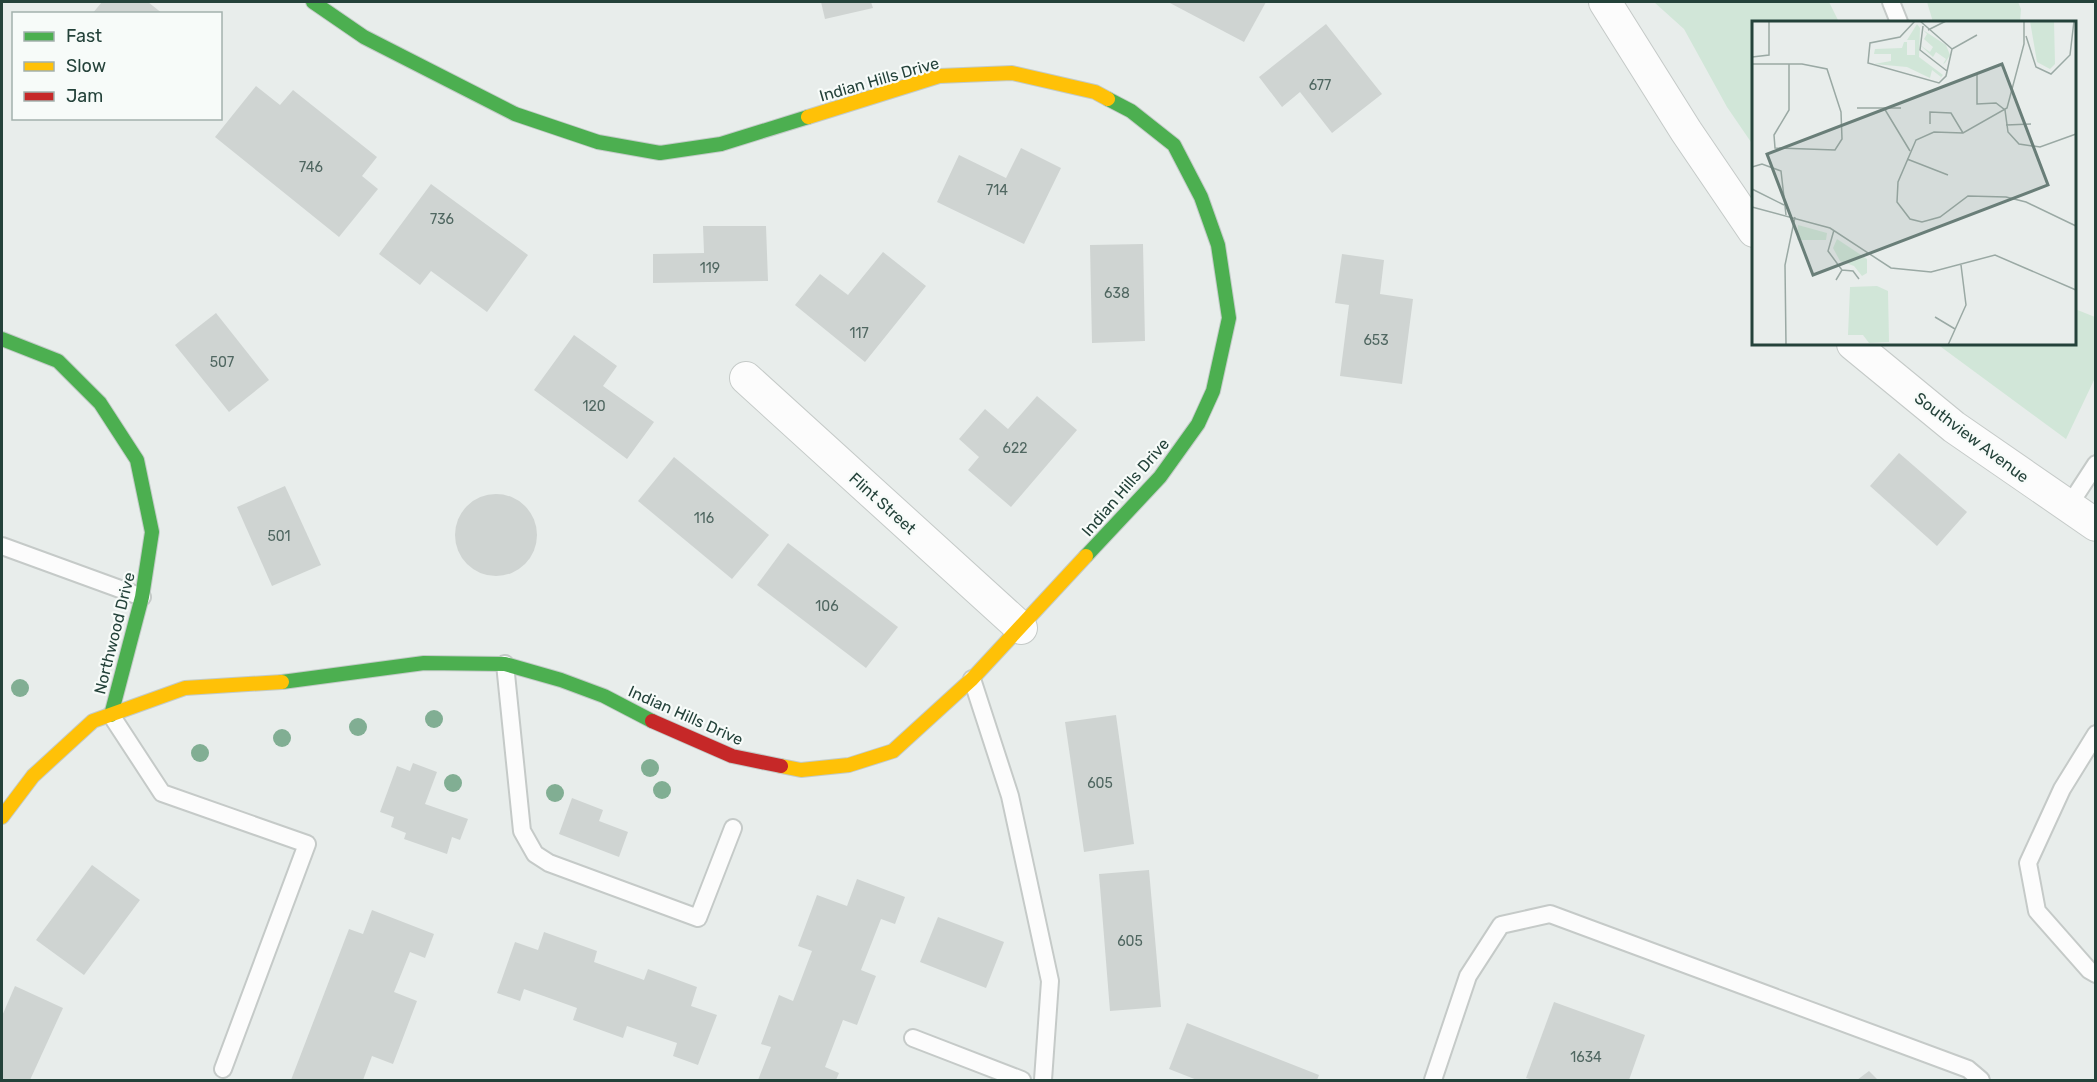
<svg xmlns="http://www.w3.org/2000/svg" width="2097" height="1082" font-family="Rubik,sans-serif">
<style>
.green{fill:#d1e6d8}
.building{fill:#cfd4d2}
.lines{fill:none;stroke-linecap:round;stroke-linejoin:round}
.lane-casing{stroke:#c5cac8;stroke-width:20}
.street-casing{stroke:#c5cac8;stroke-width:34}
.fast-casing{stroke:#c3cbc8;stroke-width:16}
.slow-casing{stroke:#c3cbc8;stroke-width:16}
.jam-casing{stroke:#c3cbc8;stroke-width:16}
.lane{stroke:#fcfcfc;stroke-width:16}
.street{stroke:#fcfcfc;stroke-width:32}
.fast{stroke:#4caf50;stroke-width:14}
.slow{stroke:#ffc107;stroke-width:14}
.jam{stroke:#c62828;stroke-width:14}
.tree{fill:#81ae93}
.labels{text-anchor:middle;stroke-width:4.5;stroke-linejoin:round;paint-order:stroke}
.number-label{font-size:14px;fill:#506761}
.street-label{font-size:16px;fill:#24423a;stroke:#f7fbf9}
.inset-road{fill:none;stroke:#9aa9a4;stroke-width:1.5}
.view{fill:#697e78;fill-opacity:0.15;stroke:#697e78;stroke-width:3}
.inset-edge{fill:none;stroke:#24423a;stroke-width:3}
</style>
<rect width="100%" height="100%" fill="#e8edeb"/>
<!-- green -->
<g class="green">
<polygon points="1654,2 1829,2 1839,22 1754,22 1753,145 1727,107 1684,29"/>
<polygon points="1927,2 2018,2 2021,9 2020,22 1933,22"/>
<polygon points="2075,309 2095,317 2095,378 2066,439 1937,344 2074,344"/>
</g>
<!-- building -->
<g class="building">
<polygon points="102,2 148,2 163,14 92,14"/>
<polygon points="821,2 871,2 873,8 825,19"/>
<polygon points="1168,2 1266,2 1244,42"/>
<polygon points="1326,24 1382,94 1332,133 1300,92 1282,107 1259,77"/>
<polygon points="256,86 280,105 293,90 377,157 362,176 378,189 339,237 215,137"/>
<polygon points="1021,148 1061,168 1024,244 937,202 959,155 1006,178"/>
<polygon points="431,184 528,255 487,312 431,271 420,285 379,254"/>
<polygon points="703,226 766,226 768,281 653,283 653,254 704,253"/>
<polygon points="1143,244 1145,341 1092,343 1090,245"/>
<polygon points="883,252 926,286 865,362 795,305 820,274 848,295"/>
<polygon points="1342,254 1384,260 1380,294 1413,299 1402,384 1340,376 1349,305 1335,303"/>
<polygon points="216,313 269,380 229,412 175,345"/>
<polygon points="574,335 617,366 603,386 654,422 627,459 534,390"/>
<polygon points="1037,396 1077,430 1011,507 968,470 979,457 959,439 985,409 1008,429"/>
<polygon points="1899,453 1967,512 1937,546 1870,486"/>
<polygon points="674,457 769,535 732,579 638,501"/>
<polygon points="285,486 321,565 272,586 237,507"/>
<circle cx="496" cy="535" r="41"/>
<polygon points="788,543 898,627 866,668 757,585"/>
<polygon points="1116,715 1134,844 1084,852 1065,722"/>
<polygon points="413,763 437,772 425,804 468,819 460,840 452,837 447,854 404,839 406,833 391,827 394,817 380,812 397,766 410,771"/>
<polygon points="572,798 603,810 599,821 628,832 619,857 559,834"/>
<polygon points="92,865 140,900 84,975 36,940"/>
<polygon points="1149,870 1161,1007 1110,1011 1099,874"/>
<polygon points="857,879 905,897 895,924 881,919 861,970 876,976 857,1025 843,1020 825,1067 839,1073 836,1080 758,1080 771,1047 761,1044 779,995 793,1001 812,951 798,946 817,895 847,906"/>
<polygon points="372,910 434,934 425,958 410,952 394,992 417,1001 393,1064 372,1056 363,1080 291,1080 349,929 363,934"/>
<polygon points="938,917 1004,942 986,988 920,962"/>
<polygon points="544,932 597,951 594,962 644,980 648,969 697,987 691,1006 717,1015 698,1065 673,1056 677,1043 627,1026 623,1038 573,1020 577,1008 524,989 520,1001 497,993 515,942 538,950"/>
<polygon points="15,986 63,1008 30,1080 2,1080 2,1016"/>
<polygon points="1554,1002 1645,1035 1629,1080 1533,1080 1526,1078"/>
<polygon points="1187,1023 1319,1075 1317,1080 1197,1080 1169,1069"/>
<polygon points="1869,1071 1878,1080 1857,1080"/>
</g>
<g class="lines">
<!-- lane casing -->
<g class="lane-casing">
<g id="lane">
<polyline points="1891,2 1899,22"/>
<polyline points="2068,507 2096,464"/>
<polyline points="2,546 142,597"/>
<polyline points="505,664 522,831 535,854 549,863 698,918 733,828"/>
<polyline points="972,679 1010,796 1050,981 1043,1080"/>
<polyline points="111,715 162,793 307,844 223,1069"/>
<polyline points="2096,734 2062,789 2028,863 2037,911 2089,970 2096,974"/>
<polyline points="913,1038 1022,1080"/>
<polyline points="1433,1080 1468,976 1501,925 1550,914 1968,1069 1981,1080"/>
</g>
</g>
<!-- street casing -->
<g class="street-casing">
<g id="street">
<polyline points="1605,2 1686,131 1754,231"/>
<polyline points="1853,344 1954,427 2096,525"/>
<polyline points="746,378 1021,628"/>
</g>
</g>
<!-- fast casing -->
<g class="fast-casing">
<g id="fast">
<polyline points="313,2 364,37 515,114 598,142 660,153 721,144 808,117"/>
<polyline points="2,339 58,361 100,403 137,460 152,532 142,597 111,715"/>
<polyline points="1086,556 1160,477 1198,424 1213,391 1229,318 1218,245 1201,197 1174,145 1131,111 1108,99"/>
<polyline points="282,682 424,663 505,664 561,680 604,696 652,721"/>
</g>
</g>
<!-- slow casing -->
<g class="slow-casing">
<g id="slow">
<polyline points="808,117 939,76 1012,73 1095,92 1108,99"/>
<polyline points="781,766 801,770 849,765 893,751 972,679 1086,556"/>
<polyline points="2,817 33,776 93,721 185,688 282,682"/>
</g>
</g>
<!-- jam casing -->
<g class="jam-casing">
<polyline id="jam" points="652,721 732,756 781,766"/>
</g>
<!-- lane -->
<use href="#lane" class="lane"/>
<!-- street -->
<use href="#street" class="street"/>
<!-- fast -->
<use href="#fast" class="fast"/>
<!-- slow -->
<use href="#slow" class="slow"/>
<!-- jam -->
<use href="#jam" class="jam"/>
</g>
<!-- trees -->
<g class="tree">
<circle cx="20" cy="688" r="9"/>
<circle cx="434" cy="719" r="9"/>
<circle cx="358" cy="727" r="9"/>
<circle cx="282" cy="738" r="9"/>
<circle cx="200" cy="753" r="9"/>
<circle cx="650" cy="768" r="9"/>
<circle cx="453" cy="783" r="9"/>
<circle cx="662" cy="790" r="9"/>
<circle cx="555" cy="793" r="9"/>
</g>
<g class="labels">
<!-- number labels -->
<g class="number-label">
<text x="1320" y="90">677</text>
<text x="311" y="172">746</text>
<text x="997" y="195">714</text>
<text x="442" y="224">736</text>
<text x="710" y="273">119</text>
<text x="1117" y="298">638</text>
<text x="859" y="338">117</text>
<text x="1376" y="345">653</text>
<text x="222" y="367">507</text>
<text x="594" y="411">120</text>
<text x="1015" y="453">622</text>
<text x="704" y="523">116</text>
<text x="279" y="541">501</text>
<text x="827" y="611">106</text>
<text x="1100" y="788">605</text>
<text x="1130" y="946">605</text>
<text x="1586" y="1062">1634</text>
</g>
<!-- street labels -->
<g class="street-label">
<text transform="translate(879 79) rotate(-16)" y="6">Indian Hills Drive</text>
<text transform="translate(1972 437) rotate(37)" y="6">Southview Avenue</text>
<text transform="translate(1125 487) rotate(-49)" y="6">Indian Hills Drive</text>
<text transform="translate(883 503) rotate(42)" y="6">Flint Street</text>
<text transform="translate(114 633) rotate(-76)" y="6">Northwood Drive</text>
<text transform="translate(686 715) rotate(24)" y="6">Indian Hills Drive</text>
</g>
</g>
<!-- overview -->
<g transform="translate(1752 21)">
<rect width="324" height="324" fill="#e8edeb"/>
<path d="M278,0H302L303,43L298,48L285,41ZM165,3L168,7L167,36L191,54L186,60L189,56L180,49L178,57L155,46L122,43L139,40V33H122L123,28L150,27L152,21H155V34H163V19H155ZM171,9L194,24L198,34L193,42L191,43L194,38L184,31L181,36L168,24L178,31L181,26L172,18L175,13ZM46,204L75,212L74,219H45ZM85,218L115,238V252L110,255L102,245L88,240L81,227ZM125,265L136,270L137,321L117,322L111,314H96L98,266Z" fill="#d1e6d8"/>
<path class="inset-road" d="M163,0L148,16L118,22L116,42L187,62L194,55L200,28L225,14M168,0L200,28M272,0V23L255,87L211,112L182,111L164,119L146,161L145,181L158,198L170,201L188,196L216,175L254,176L274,181L324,205M171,5L168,29L195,50M176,9L194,0M274,15L284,46L299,53L318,34L322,0M0,36L17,34V0M0,43H50L75,48L89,91L90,118L83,129L23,127L22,114L37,89V43M225,54V83L244,82L253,89L256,111L267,123L288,126L324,113M105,87H149M132,87L158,130M178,103V91L199,92L211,112M254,104L279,103M155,138L196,154M0,146L10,143L29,150L34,194M0,168L32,184M0,186L78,207L139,247L179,251L243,234L324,269M82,209L76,230L90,249L84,259M90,249L101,250L107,258M183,296L203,308M34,324L33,244L43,196M196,324L214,284L209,244"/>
<path class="view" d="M250,43L296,164L61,254L15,133Z"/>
<rect width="324" height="324" class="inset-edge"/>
</g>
<!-- border -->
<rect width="2097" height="1082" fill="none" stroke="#24423a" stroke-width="6"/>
<!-- legend -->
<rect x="12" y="12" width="210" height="108" fill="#f7fbf9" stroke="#a3b1ad" stroke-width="1.5"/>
<rect x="24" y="32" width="30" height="9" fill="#4caf50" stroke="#a3b1ad" stroke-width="1.5"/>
<text x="66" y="42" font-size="18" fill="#24423a">Fast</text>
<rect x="24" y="62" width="30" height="9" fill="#ffc107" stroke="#a3b1ad" stroke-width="1.5"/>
<text x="66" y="72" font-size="18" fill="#24423a">Slow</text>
<rect x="24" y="92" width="30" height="9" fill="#c62828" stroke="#a3b1ad" stroke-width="1.5"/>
<text x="66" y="102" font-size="18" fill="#24423a">Jam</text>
</svg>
